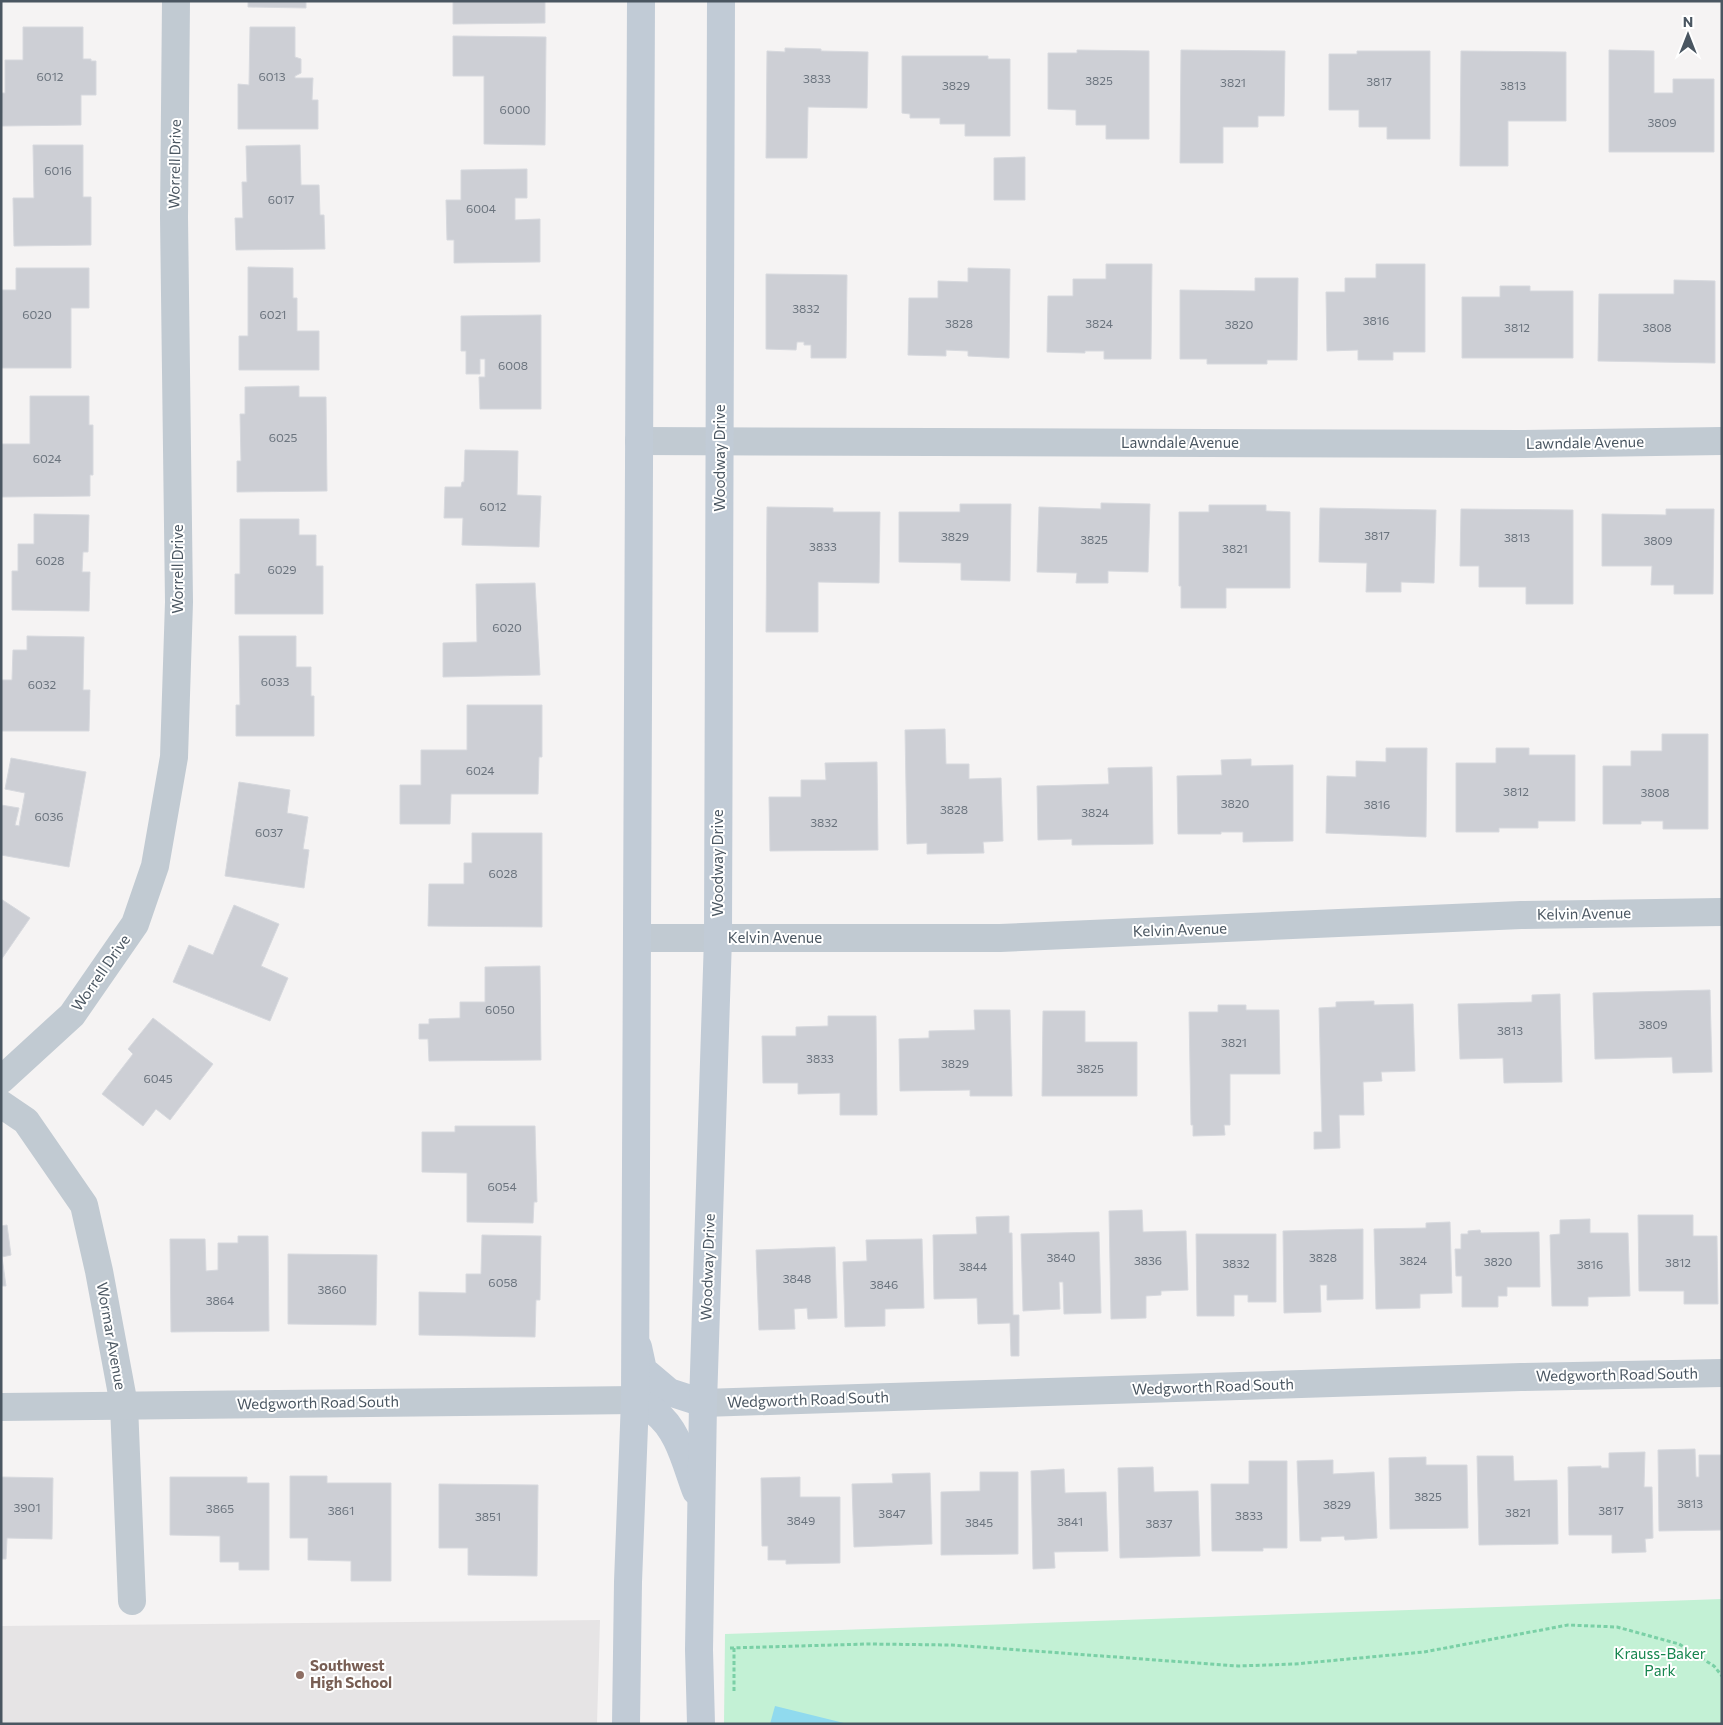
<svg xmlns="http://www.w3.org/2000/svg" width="1723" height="1725" font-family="Commissioner,sans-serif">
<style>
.education{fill:#e6e4e5}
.green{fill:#c3f1d5}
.water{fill:#90daee}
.building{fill:#cdcfd5;stroke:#d7d9de}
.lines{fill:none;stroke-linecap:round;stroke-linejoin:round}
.path{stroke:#7ad0a6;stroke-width:3;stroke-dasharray:4 2.5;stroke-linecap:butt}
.street{stroke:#c1cad2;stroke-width:28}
.secondary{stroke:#c1cbd6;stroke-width:28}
.education-dot{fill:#8d6e63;stroke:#fff;stroke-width:2}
.labels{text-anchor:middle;stroke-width:4;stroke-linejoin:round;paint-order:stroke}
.number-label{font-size:12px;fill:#6b747e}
.street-label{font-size:15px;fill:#4a5661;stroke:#fff}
.park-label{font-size:15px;fill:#17864f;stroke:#fff}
.education-label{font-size:15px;font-weight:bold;fill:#785e54;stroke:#fff;text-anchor:start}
</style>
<rect width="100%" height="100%" fill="#f5f3f3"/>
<!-- education -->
<polygon class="education" points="600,1620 597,1724 1,1724 1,1626"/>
<!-- green -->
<polygon class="green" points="1722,1599 1722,1724 724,1724 725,1634"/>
<!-- water -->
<polygon class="water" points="775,1706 848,1724 770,1724"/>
<!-- building -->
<g class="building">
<polygon points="248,1 306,1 306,8 248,7"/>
<polygon points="453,1 545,1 545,23 453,24"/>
<polygon points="23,27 83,27 83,59 91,59 91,61 96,61 96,95 81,95 81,125 2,126 1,93 5,93 5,60 23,60"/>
<polygon points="250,27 295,27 295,57 301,59 301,73 295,76 295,78 313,78 312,100 318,100 318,129 238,129 238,84 249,85"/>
<polygon points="453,36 546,37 545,145 484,144 484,76 453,76"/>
<polygon points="785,48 821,49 821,51 868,52 867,108 808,107 807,158 766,158 767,51 785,52"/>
<polygon points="1077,50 1149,51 1149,139 1106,139 1106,125 1076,125 1076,110 1048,109 1048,53 1077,53"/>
<polygon points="1181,50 1285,51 1284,116 1258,116 1258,127 1223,127 1223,163 1180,163"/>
<polygon points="1609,50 1654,51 1654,93 1673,93 1673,79 1714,79 1714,152 1609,152"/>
<polygon points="1357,51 1430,51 1430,139 1387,139 1387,127 1359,127 1359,110 1329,110 1329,54 1357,54"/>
<polygon points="1461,51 1566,52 1566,121 1508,121 1508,166 1460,166"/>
<polygon points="902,56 988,56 988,59 1010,59 1010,136 965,136 965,124 940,124 940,118 910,118 910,114 902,113"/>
<polygon points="33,145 83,145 83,197 91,197 91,245 14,246 13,198 34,198"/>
<polygon points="300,145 301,185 319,185 320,215 324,215 325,249 236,250 235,218 243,218 242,182 247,182 246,146"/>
<polygon points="1025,157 1025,200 994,200 994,158"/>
<polygon points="527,169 527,198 515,198 515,220 540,219 540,262 454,263 454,240 447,240 446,200 461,200 461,170"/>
<polygon points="1106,264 1152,264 1151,359 1104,359 1104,351 1085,351 1085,353 1047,352 1048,296 1073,296 1073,279 1106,279"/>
<polygon points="1376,264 1425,264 1425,352 1393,352 1393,360 1358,360 1358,350 1327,351 1326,292 1345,292 1345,278 1376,278"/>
<polygon points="248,267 293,268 293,298 297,298 297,331 319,331 319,370 239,370 239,336 248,336"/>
<polygon points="16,268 89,268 89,308 71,308 71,368 1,368 2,290 16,290"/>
<polygon points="968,268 1010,269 1009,358 968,356 968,351 946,350 946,356 908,355 909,298 938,298 938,281 968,282"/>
<polygon points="766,274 847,275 846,358 811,358 811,345 804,345 804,342 797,342 796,350 766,349"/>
<polygon points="1255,278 1298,278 1297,360 1267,360 1267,364 1207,364 1207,359 1180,359 1180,290 1255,291"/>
<polygon points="1674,280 1715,281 1715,363 1598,361 1599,294 1674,294"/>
<polygon points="1500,286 1530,286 1530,291 1573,291 1573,358 1462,358 1462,297 1500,297"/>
<polygon points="541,315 541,409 480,409 479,377 485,377 485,359 480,359 480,374 466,374 466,351 461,351 461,316"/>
<polygon points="299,386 299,397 326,397 327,491 237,492 237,461 241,461 240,414 245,414 245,387"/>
<polygon points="30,396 89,396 89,425 93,425 93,475 90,475 90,496 1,497 1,444 30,444"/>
<polygon points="465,450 518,451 517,495 541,496 539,547 462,545 463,518 444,518 445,487 461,487 462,482 464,482"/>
<polygon points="1101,503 1150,504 1148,572 1108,571 1108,583 1076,583 1077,573 1037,572 1039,507 1101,509"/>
<polygon points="960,504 1011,504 1010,581 961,580 961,563 899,562 899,512 960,512"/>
<polygon points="1209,505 1266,505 1266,511 1290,512 1290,588 1226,588 1226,608 1181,608 1181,586 1179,586 1179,512 1209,512"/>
<polygon points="767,507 833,508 833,512 880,512 879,583 818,582 818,632 766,632"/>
<polygon points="1320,508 1436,510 1434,583 1401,582 1401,592 1366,592 1367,563 1319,562"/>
<polygon points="1461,509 1573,510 1573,604 1526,604 1526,587 1479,587 1479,566 1460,566"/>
<polygon points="1666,509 1714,509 1713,594 1674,594 1674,585 1651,585 1652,566 1602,566 1602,514 1666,515"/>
<polygon points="34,514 89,515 88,552 83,552 82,572 90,572 89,611 12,610 12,571 18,571 18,544 34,544"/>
<polygon points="240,519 299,519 299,535 316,535 316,566 323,566 323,614 235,614 235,574 240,574"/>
<polygon points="535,583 540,675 443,677 443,643 477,642 476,584"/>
<polygon points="27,636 84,637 83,690 90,690 89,731 1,731 1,680 12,680 13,650 27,650"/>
<polygon points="239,636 296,636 296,667 311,667 311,696 314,696 314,736 236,736 236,705 240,705"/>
<polygon points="467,705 542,705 542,757 539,757 538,794 451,794 450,824 400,824 400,785 421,785 421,750 467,750"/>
<polygon points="945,729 946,764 969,764 969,779 1001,778 1003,841 983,842 984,853 927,854 927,843 907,844 905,730"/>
<polygon points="1662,734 1708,734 1708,829 1663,829 1663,821 1641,821 1641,824 1603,824 1603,766 1631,766 1631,751 1662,751"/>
<polygon points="1386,748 1427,748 1426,837 1326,833 1327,776 1356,777 1356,761 1386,762"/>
<polygon points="1496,748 1529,748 1529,755 1575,755 1575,821 1538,821 1538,828 1499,828 1499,832 1456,832 1456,763 1496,763"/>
<polygon points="11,758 86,772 69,867 1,855 1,805 19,808 15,825 19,826 25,793 5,789"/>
<polygon points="1251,759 1251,766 1293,765 1293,841 1243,842 1243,832 1221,832 1221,834 1178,834 1177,776 1222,775 1221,760"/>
<polygon points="877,762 878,850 770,851 769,797 801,797 801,780 826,780 825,763"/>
<polygon points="1152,767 1153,844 1072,845 1072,839 1038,840 1037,786 1109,784 1108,768"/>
<polygon points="239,782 290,790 287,813 308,817 303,849 309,850 304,888 225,876"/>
<polygon points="472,833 542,833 542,927 428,926 429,884 464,884 464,863 472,863"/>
<polygon points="1,899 30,918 1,960"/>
<polygon points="234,905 279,924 261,966 288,978 270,1021 173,982 189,945 213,955"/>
<polygon points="540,966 541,1060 429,1061 428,1039 419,1039 419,1024 429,1024 429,1019 460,1018 460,1002 485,1002 485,967"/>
<polygon points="1710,990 1712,1072 1673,1073 1672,1057 1595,1059 1593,993"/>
<polygon points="1560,994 1562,1082 1504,1083 1503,1058 1460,1059 1458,1004 1532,1002 1532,995"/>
<polygon points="1374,1001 1374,1005 1413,1004 1415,1071 1381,1072 1382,1081 1363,1082 1364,1115 1339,1115 1340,1148 1314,1149 1314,1132 1322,1132 1319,1008 1336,1007 1336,1002"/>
<polygon points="1218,1005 1246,1005 1246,1010 1279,1010 1280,1074 1230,1074 1230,1125 1224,1125 1225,1135 1193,1136 1193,1125 1191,1125 1189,1012 1218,1012"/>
<polygon points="974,1010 1010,1010 1012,1096 970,1096 970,1090 900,1091 899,1039 929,1038 929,1031 975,1030"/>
<polygon points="1043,1011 1085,1011 1085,1042 1137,1042 1137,1096 1042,1096"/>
<polygon points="828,1016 876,1016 877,1115 840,1115 840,1093 798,1094 798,1083 763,1083 762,1036 796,1036 796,1027 828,1026"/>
<polygon points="153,1018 213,1064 170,1120 156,1109 143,1126 102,1094 133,1054 128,1049"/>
<polygon points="455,1126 535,1126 537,1202 534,1202 533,1223 467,1222 467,1173 422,1172 422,1132 455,1132"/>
<polygon points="1142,1210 1143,1232 1186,1231 1188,1290 1161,1291 1161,1295 1146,1296 1146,1318 1111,1319 1109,1211"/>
<polygon points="1638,1215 1693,1215 1693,1236 1717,1236 1718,1304 1684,1304 1684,1291 1639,1291"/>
<polygon points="1009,1216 1009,1233 1012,1233 1013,1315 1019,1315 1019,1356 1011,1356 1010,1323 978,1324 977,1298 934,1299 933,1235 977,1234 976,1217"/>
<polygon points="1590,1219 1590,1233 1628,1233 1630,1296 1588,1297 1588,1306 1552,1306 1550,1235 1560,1234 1560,1220"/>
<polygon points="1450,1222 1452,1293 1420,1294 1420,1308 1376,1309 1374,1229 1426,1228 1426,1223"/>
<polygon points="7,1225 11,1255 2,1257 6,1286 1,1286 1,1226"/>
<polygon points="1363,1229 1363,1299 1327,1300 1327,1285 1320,1285 1321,1312 1284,1313 1283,1231"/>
<polygon points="1480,1230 1481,1233 1539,1232 1540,1287 1507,1287 1507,1296 1498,1296 1498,1307 1462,1307 1462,1276 1456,1276 1455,1249 1461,1249 1461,1234 1468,1234 1468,1231"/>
<polygon points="1099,1232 1101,1313 1064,1314 1063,1282 1059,1282 1060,1309 1023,1311 1021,1234"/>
<polygon points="1196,1234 1276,1234 1276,1302 1248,1302 1248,1295 1234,1295 1234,1316 1197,1316"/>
<polygon points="482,1235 541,1236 540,1300 536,1300 535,1337 419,1335 419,1292 466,1293 466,1274 481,1274"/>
<polygon points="238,1236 268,1236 269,1331 171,1332 170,1239 205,1239 206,1271 218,1270 218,1243 238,1243"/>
<polygon points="922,1239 924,1308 885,1309 885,1326 845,1327 843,1262 867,1261 866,1240"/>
<polygon points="835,1247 837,1318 808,1319 807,1308 794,1309 795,1329 759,1330 756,1250"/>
<polygon points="288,1254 377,1255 376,1325 288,1324"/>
<polygon points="1695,1449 1696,1477 1699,1477 1699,1455 1722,1455 1722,1530 1659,1531 1658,1450"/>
<polygon points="1645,1452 1644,1487 1652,1487 1653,1538 1645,1539 1646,1552 1612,1553 1612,1535 1569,1535 1568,1467 1601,1466 1601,1468 1609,1468 1609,1453"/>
<polygon points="1477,1456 1513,1456 1514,1481 1557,1480 1558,1544 1479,1545"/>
<polygon points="1426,1457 1426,1465 1467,1465 1468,1528 1390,1529 1389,1458"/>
<polygon points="1333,1460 1333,1474 1374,1472 1377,1538 1345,1540 1344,1536 1321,1537 1321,1541 1300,1541 1297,1461"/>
<polygon points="1249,1461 1287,1461 1287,1548 1263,1548 1263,1551 1212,1551 1211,1484 1249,1484"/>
<polygon points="1153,1467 1154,1492 1198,1491 1200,1556 1120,1558 1118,1468"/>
<polygon points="1064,1469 1065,1493 1106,1492 1108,1551 1054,1552 1055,1568 1033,1569 1031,1471"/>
<polygon points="980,1472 1018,1472 1018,1554 941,1555 941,1492 980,1491"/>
<polygon points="930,1473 932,1544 854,1547 852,1484 893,1483 892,1474"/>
<polygon points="290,1476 327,1476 327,1483 391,1483 391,1581 351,1581 351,1561 308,1560 308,1538 290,1538"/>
<polygon points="1,1477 53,1478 52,1539 7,1538 6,1559 1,1559"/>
<polygon points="170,1477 247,1477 247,1483 269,1483 269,1570 239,1570 239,1562 220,1562 220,1536 170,1535"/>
<polygon points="800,1477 800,1497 840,1497 840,1563 786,1564 786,1560 768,1560 768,1546 762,1546 761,1478"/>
<polygon points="439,1484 538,1485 537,1576 468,1575 468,1548 439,1548"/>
</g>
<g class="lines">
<!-- path -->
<g class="path">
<polyline points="730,1648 868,1644 952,1645 1238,1666 1295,1664 1424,1652 1568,1625 1617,1627 1679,1644 1714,1666 1722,1676"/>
<polyline points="734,1648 734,1693"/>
</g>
<!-- street -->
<g class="street">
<polyline points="639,441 1521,444 1722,441"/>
<polyline points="637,938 1000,938 1521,915 1722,912"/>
<polyline points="1,1080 72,1015 135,924 155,866 174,757 179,602 174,217 176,1"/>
<polyline points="1,1104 26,1121 84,1205 99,1271 124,1405 132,1601"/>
<polyline points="703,1403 1521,1377 1722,1373"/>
<polyline points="1,1407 635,1400"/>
</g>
<!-- secondary -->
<g class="secondary">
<polyline points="638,1347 643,1370 669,1392 703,1403"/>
<path d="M635,1400C641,1404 649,1407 655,1412C679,1430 686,1465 696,1491"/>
<polyline points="626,1724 628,1582 635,1400 641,1"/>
<polyline points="701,1724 699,1650 703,1403 718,938 721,1"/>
</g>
</g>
<!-- markers -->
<circle class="education-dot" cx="300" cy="1675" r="5"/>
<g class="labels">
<!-- number labels -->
<g class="number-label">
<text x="50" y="81">6012</text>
<text x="272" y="81">6013</text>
<text x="817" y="83">3833</text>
<text x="1099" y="85">3825</text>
<text x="1379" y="86">3817</text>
<text x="1233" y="87">3821</text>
<text x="956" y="90">3829</text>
<text x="1513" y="90">3813</text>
<text x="515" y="114">6000</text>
<text x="1662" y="127">3809</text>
<text x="58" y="175">6016</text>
<text x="281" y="204">6017</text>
<text x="481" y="213">6004</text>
<text x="806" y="313">3832</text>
<text x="37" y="319">6020</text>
<text x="273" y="319">6021</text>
<text x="1376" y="325">3816</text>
<text x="959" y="328">3828</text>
<text x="1099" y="328">3824</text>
<text x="1239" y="329">3820</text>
<text x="1517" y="332">3812</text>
<text x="1657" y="332">3808</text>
<text x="513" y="370">6008</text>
<text x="283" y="442">6025</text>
<text x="47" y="463">6024</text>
<text x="493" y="511">6012</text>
<text x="1377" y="540">3817</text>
<text x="955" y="541">3829</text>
<text x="1517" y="542">3813</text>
<text x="1094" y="544">3825</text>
<text x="1658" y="545">3809</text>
<text x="823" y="551">3833</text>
<text x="1235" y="553">3821</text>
<text x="50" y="565">6028</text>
<text x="282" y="574">6029</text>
<text x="507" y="632">6020</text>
<text x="275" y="686">6033</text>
<text x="42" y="689">6032</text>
<text x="480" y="775">6024</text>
<text x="1516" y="796">3812</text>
<text x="1655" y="797">3808</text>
<text x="1235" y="808">3820</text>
<text x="1377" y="809">3816</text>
<text x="954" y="814">3828</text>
<text x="1095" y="817">3824</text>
<text x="49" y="821">6036</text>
<text x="824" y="827">3832</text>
<text x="269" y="837">6037</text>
<text x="503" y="878">6028</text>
<text x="500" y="1014">6050</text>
<text x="1653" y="1029">3809</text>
<text x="1510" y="1035">3813</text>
<text x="1234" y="1047">3821</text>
<text x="820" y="1063">3833</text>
<text x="955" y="1068">3829</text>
<text x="1090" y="1073">3825</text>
<text x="158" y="1083">6045</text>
<text x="502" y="1191">6054</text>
<text x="1061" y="1262">3840</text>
<text x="1323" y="1262">3828</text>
<text x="1148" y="1265">3836</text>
<text x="1413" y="1265">3824</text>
<text x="1498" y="1266">3820</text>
<text x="1678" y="1267">3812</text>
<text x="1236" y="1268">3832</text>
<text x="1590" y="1269">3816</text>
<text x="973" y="1271">3844</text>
<text x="797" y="1283">3848</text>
<text x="503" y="1287">6058</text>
<text x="884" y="1289">3846</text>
<text x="332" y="1294">3860</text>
<text x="220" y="1305">3864</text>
<text x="1428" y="1501">3825</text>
<text x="1690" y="1508">3813</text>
<text x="1337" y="1509">3829</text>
<text x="27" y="1512">3901</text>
<text x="220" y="1513">3865</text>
<text x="341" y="1515">3861</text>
<text x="1611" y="1515">3817</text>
<text x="1518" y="1517">3821</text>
<text x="892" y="1518">3847</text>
<text x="1249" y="1520">3833</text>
<text x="488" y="1521">3851</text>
<text x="801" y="1525">3849</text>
<text x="1070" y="1526">3841</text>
<text x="979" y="1527">3845</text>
<text x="1159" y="1528">3837</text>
</g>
<!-- street labels -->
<g class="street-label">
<text transform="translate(175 164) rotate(-89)" y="5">Worrell Drive</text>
<text x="1180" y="448">Lawndale Avenue</text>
<text transform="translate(1585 443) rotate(-1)" y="5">Lawndale Avenue</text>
<text transform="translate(720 458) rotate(-90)" y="5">Woodway Drive</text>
<text transform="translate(178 569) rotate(-90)" y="5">Worrell Drive</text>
<text transform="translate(718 863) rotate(-90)" y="5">Woodway Drive</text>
<text transform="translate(1584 914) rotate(-1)" y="5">Kelvin Avenue</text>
<text transform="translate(1180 930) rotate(-2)" y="5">Kelvin Avenue</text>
<text x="775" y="943">Kelvin Avenue</text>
<text transform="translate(101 973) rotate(-55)" y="5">Worrell Drive</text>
<text transform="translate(708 1267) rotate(-88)" y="5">Woodway Drive</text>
<text transform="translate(111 1336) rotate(80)" y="5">Wormar Avenue</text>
<text transform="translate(1617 1375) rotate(-1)" y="5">Wedgworth Road South</text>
<text transform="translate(1213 1387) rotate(-2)" y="5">Wedgworth Road South</text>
<text transform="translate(808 1400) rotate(-2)" y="5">Wedgworth Road South</text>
<text transform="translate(318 1403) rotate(-1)" y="5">Wedgworth Road South</text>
</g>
<!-- park labels -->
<g class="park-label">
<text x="1660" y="1659">Krauss-Baker<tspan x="1660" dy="17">Park</tspan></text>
</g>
<!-- education labels -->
<g class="education-label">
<text x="310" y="1671">Southwest<tspan x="310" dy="17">High School</tspan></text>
</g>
</g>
<!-- border -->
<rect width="1723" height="1725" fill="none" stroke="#4a5661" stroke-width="5"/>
<!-- north arrow -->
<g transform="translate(1688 35)" stroke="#ffffff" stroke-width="4" paint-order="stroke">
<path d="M0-4L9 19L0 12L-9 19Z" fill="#4a5661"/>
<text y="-8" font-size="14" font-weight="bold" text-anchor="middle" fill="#4a5661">N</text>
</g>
</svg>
